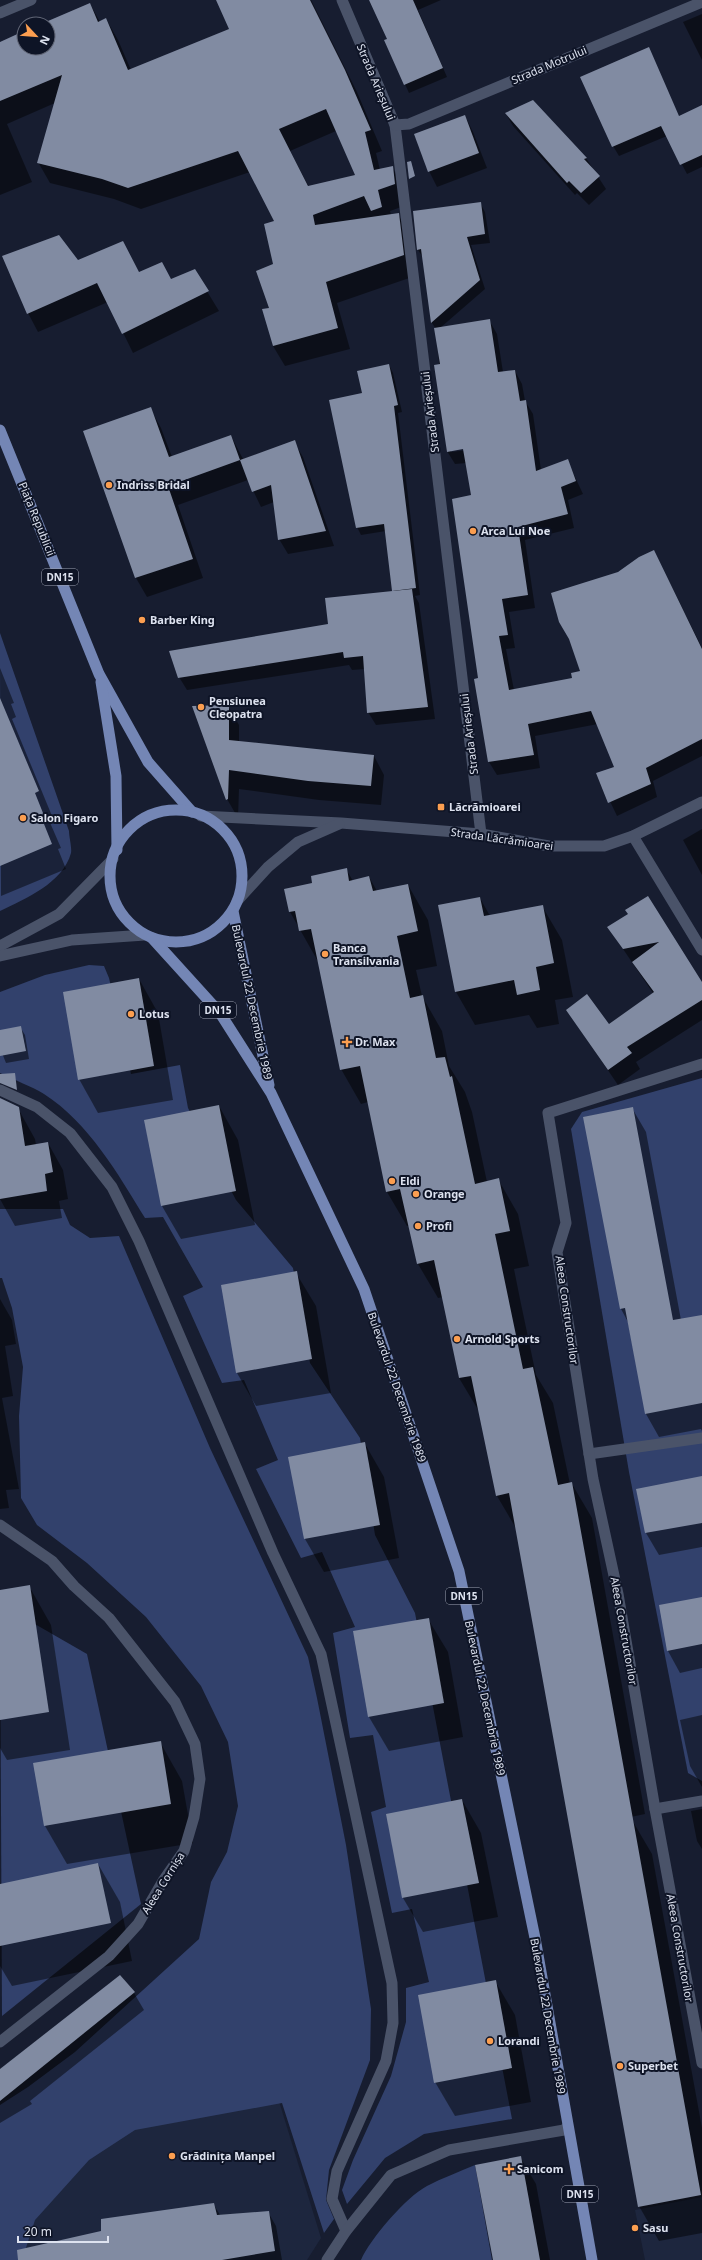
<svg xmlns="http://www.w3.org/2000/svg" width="702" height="2260" font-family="'Noto Sans',sans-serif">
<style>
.built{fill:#1d263e}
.green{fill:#32416c}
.shadow{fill:#0007;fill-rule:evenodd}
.building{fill:#818ba2;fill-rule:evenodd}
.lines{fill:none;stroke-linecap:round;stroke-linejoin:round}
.service{stroke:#4a5369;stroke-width:11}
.minor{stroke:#4a5369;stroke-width:11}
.tertiary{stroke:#4a5369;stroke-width:11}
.primary{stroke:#7486b5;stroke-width:11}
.poi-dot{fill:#fb9e50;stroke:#0e1426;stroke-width:1.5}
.labels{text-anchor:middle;stroke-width:4;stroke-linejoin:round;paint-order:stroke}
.shield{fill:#0e1426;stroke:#9fa4b3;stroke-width:1}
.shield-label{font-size:10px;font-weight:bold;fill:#dde2ef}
.street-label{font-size:11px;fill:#dde2ef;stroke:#0e1426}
.poi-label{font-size:11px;font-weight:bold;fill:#dde2ef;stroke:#0e1426;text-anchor:start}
</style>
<rect width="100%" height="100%" fill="#171d30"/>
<!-- built -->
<g class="built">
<polygon points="266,2059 321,2238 307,2260 0,2260 0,2200"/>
<polygon points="702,2197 702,2260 645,2260 635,2210"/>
</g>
<!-- green -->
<g class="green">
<path d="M0,633L69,831C69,837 72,847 71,853C63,883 25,899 0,911Z"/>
<path d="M89,965L104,966L109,978L131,1074L180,1065L188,1108L236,1200L293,1268L310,1363L360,1438L375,1535L415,1613L512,2119L424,2134L385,2158L347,2204L342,2190L353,2160L391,2076L406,2022V1988L429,1982L412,1909L392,1913L371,1812L386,1807L373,1735L350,1738L333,1633L355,1627L322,1552L301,1558L256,1469L278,1460L244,1380L222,1383L183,1296L203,1287L163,1217L145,1218C118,1174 89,1123 44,1094C31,1086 14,1080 0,1073V992L45,975Z"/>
<polygon points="702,1078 702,1781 688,1773 629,1472 571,1129 582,1112"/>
<polygon points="0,1209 63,1209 70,1225 90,1238 119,1236 210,1448 308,1657 317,1698 346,1845 371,2009 370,2060 329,2170 326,2200 334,2219 324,2233 282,2103 135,2130 89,2160 35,2220 22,2260 0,2260 0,2105 28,2087 75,2052 199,1939 211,1882 227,1852 238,1806 228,1742 201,1686 146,1617 87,1563 37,1525 21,1498 19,1416 23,1367 12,1308 2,1278 0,1278"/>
<polygon points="0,1604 87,1654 141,1904 2,2016"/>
<path d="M475,2165L492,2260H361C370,2239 406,2197 427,2186C442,2178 459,2172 475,2165Z"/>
</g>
<!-- shadow -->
<g class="shadow">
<path d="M217,0H311L357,92L382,151L376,153L380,170L392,167L404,188L407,205L390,211L391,215L398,214L410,235L415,276L337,303L350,349L285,366L273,346L270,308L275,264V222L250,172L141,209L114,199L50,183L38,162L55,103L7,124L32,182L0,195V43L24,32V48H48V24H44L90,4L100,22L106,19L118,40L131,70L230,29ZM336,131L356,175L309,187L290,151Z"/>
<polygon points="370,0 441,0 418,10 447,77 409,93 385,41 388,40"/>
<polygon points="702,14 702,60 683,22"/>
<polygon points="649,49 679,117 702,106 702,167 687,174 667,136 619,156 613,146"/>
<polygon points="506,114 586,158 606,189 589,205 577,193 575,195 513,126"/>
<polygon points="465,116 473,132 487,168 437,187 429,171"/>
<path d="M480,203L485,212L490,243L471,245L485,289L440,328L489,320L497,334L503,372L515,371L522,384L525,401L533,414L541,470L567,460L583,494L568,500L574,528L525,540L535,608L509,612L515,648L506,649L514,690L574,679L582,672L618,573L654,551L702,648V756L653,781L657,797L617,816L597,774L615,767L598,724L535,736L540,768L497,775L489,762L475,679H480L472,496L467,463L455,464L447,451L436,329L432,323L424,259L418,250L414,212ZM468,448V450L451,452V450Z"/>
<polygon points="78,262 171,280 194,270 219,311 133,353 108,302 38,332 28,313"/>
<polygon points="389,365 393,373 402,412 398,413 420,595 415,596 419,603 435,719 376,725 368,712 365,669 352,670 349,665 187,690 179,677 329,625 394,592 386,531 361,535 357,527 363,393"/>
<polygon points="150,408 161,428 172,457 231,436 243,459 294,442 303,457 334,546 288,554 279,539 274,502 261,507 248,480 178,505 203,578 147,597 136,578"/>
<polygon points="0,668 14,703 11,704 16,717 12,719 52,816 48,818 61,848 58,849 66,869 1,896"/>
<polygon points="228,706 239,725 239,742 374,756 384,775 381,805 319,800 239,789 238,818 227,799"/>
<polygon points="702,829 702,875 683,840"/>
<polygon points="346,869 353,881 369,877 377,891 408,885 428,920 437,966 416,970 422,996 442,1031 449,1066 465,1092 472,1112 487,1182 498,1179 518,1214 529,1266 514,1269 520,1299 536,1375 553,1403 570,1484 572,1484 592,1518 645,1814 612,1821 632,1820 652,1854 702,2128 702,2233 659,2241 639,2206 517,1530 497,1496 480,1413 459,1378 443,1297 438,1298 418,1264 409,1226 407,1226 387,1192 368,1102 361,1104 341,1069 320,965 290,912 313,884"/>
<polygon points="647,897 702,984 702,1020 636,1062 640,1069 618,1085 567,1010 608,1025 653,993 608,927 629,914"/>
<polygon points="480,898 490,916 542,906 562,940 573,997 555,1000 559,1024 537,1028 529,1015 475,1025 456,992"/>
<polygon points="139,979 158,1013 173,1100 98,1113 79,1079"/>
<polygon points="20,1027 25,1035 29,1059 6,1063 0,1048 0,1031"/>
<polygon points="219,1106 238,1140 255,1225 181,1239 162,1206"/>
<polygon points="632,1108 646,1132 681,1320 702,1316 702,1431 701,1429 659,1437 646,1414 628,1322 621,1309 585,1117"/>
<polygon points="0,1110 20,1112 35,1139 36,1145 48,1143 63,1170 68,1199 59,1201 62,1218 15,1226 0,1199"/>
<polygon points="296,1273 316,1306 331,1393 256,1406 237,1373"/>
<polygon points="0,1299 12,1320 16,1344 5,1346 13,1396 2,1398 19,1489 6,1490 9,1508 0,1509"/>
<polygon points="365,1444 384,1477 399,1558 324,1572 305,1539"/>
<polygon points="702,1477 702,1547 659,1555 646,1533"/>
<polygon points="29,1586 51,1625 70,1750 7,1760 0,1748 0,1591"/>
<polygon points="702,1598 702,1668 680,1673 668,1651 660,1606"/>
<polygon points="428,1619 448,1652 463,1737 389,1751 369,1717 354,1632"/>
<polygon points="702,1715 702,1787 690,1766 680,1720"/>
<polygon points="160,1742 182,1781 193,1843 67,1864 45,1826"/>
<polygon points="462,1800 481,1833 498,1917 423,1932 403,1898 387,1815"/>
<polygon points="702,1809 702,1849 697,1841 691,1811"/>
<polygon points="98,1864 120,1902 132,1961 12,1986 0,1966 0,1885"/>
<polygon points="495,1981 515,2015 531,2102 455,2116 435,2082"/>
<polygon points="134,1993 144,2010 30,2101 32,2104 0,2123 0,2070"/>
<polygon points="520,2157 536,2184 550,2260 494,2260"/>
<polygon points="214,2205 220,2215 268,2212 276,2226 282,2260 52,2260"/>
</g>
<!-- building -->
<g class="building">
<path d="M216,0H310L345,70L371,130L365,132L374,170L393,166L395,184L378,190L382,207L371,211L364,196L313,215L315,225L399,213L404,255L326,282L338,328L273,346L262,309L269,308L256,271L273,264L264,224L274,221L238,151L128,188L102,179L37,163L62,75L0,101V42L24,31V48H48V24H41L90,3L98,22L106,18L128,70L229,29ZM326,109L355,175L308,186L279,129Z"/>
<polygon points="369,0 413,0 443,68 404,85 384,40 387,39"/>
<polygon points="649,47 679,116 702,105 702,155 680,165 661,126 612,147 580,77"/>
<polygon points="533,100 587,158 584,159 600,176 581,193 569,181 567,183 505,113"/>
<polygon points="465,115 479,153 428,172 414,134"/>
<polygon points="411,161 415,176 409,179 407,162"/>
<polygon points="481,202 485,234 467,237 480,280 431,323 421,249 417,250 413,211"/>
<polygon points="59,235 78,260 123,241 139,272 162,262 171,279 195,269 209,291 122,334 97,283 27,314 2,256"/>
<polygon points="490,319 498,372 515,370 520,401 526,400 536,471 568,459 576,481 561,487 568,514 518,527 528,595 502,599 508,635 499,636 509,690 572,678 571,673 580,671 569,639 559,622 551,593 618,572 639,557 654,550 702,649 702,739 646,768 651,784 608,803 596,773 614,767 591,711 528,724 534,755 488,762 474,679 478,678 452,499 471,495 463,449 447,452 434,365 440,364 434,328"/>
<polygon points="389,364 398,405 394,406 416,588 392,591 384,524 356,528 329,400 362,393 357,371"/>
<polygon points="151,407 169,457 231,435 240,460 168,486 193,559 135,578 83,431"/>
<polygon points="295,440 326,531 278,540 271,485 252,492 240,460"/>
<polygon points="412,589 428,707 367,713 363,656 344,658 343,652 178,678 169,651 328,624 325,598"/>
<polygon points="0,698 39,791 35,793 47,823 44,824 52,844 0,866"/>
<polygon points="229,705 229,740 374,755 371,786 308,781 229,770 228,799 226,800 192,706"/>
<polygon points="347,868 349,881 369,876 373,891 408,884 418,931 397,936 410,998 423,995 436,1058 445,1057 450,1077 452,1076 475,1184 499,1178 510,1231 495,1234 523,1369 533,1367 558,1485 572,1482 701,2195 638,2207 509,1493 496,1496 471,1376 459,1378 434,1260 417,1264 400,1189 386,1192 360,1066 340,1070 311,929 299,931 295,911 289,912 284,889 312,883 311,876"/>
<polygon points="648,896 702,982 702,1000 627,1047 632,1053 608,1070 566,1010 587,994 609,1024 654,992 632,962 659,942 623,949 607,927 628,914 625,910"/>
<polygon points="480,897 484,916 543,905 554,963 536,967 540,990 517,995 514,980 455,992 438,905"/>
<polygon points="139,978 154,1066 78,1080 63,992"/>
<polygon points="21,1026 26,1051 0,1056 0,1030"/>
<polygon points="15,1073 17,1090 0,1083 0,1074"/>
<polygon points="0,1098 19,1107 25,1146 48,1142 53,1172 45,1174 47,1191 0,1199"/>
<polygon points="219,1105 236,1191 161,1206 144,1120"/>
<polygon points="633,1107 673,1320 702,1315 702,1403 645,1414 625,1308 620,1309 583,1117"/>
<polygon points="297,1271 312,1359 236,1373 221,1285"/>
<polygon points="365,1442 380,1525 304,1539 288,1457"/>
<polygon points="702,1476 702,1523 645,1533 636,1489"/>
<polygon points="30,1585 49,1712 0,1720 0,1590"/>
<polygon points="702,1597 702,1644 667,1651 659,1605"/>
<polygon points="429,1618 444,1703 368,1717 353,1631"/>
<polygon points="161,1741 171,1804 44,1826 33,1763"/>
<polygon points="462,1799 479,1883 402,1898 386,1814"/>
<polygon points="98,1863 111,1923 0,1946 0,1884"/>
<polygon points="120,1975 135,1992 0,2101 0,2069"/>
<polygon points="496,1980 512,2068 434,2083 418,1995"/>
<polygon points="521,2156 540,2260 493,2260 475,2165"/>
<polygon points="214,2203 217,2215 269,2211 275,2251 222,2260 18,2260 17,2250 101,2231 101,2219"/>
</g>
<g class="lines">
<!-- service -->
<g class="service">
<polyline points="0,1090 37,1107 70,1133 112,1187 139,1241 273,1553 321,1654 392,1983 393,2023 386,2061 337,2171 332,2199 346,2231"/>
<polyline points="589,1454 702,1438"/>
<polyline points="655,1809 702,1801"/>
</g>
<!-- minor -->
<g class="minor">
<polyline points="342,0 395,125 481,834"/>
<polyline points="0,13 31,0"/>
<polyline points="395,125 409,124 702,2"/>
<polyline points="633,836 702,950"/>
<polyline points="702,1064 548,1113 566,1223 557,1252 593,1479 618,1594 655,1809 702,2063"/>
<polyline points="0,1525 52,1561 74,1586 109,1618 175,1702 195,1744 200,1779 194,1817 184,1851 163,1881 138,1924 109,1956 0,2042"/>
<polyline points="327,2260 346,2231 391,2175 449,2150 564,2130 567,2127"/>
</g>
<!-- tertiary -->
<g class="tertiary">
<polyline points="201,816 341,823 481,834 549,846 604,846 633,836 702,802"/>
<polyline points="237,901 268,867 298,842 339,824"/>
<polyline points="0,946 59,914 113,859"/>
<polyline points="0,956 72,940 145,935"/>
</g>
<!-- primary -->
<g class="primary">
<polyline points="0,430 99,674 148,762 192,812"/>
<polyline points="101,682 116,776 117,850"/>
<circle cx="176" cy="876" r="66"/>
<polyline points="233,911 269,1085"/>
<polyline points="152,938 220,1013 271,1093 364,1289 459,1571 535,1938 592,2260"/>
</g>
</g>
<!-- markers -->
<g class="poi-dot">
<circle cx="109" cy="485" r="4"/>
<circle cx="473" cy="531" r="4"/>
<circle cx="142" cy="620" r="4"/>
<circle cx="201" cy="707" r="4"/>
<rect x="437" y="803" width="8" height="8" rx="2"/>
<circle cx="23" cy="818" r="4"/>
<circle cx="325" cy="954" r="4"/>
<circle cx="131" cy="1014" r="4"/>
<path d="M345 1036h4v4h4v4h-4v4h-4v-4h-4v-4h4z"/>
<circle cx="392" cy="1181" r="4"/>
<circle cx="416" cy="1194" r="4"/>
<circle cx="418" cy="1226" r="4"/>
<circle cx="457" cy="1339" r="4"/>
<circle cx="490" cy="2041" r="4"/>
<circle cx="620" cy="2066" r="4"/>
<circle cx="172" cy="2156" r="4"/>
<path d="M507 2163h4v4h4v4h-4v4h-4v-4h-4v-4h4z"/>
<circle cx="635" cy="2228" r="4"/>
</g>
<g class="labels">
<!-- shield labels -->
<g class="shield">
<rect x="42" y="569" width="36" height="16" rx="3"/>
<rect x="200" y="1002" width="36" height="16" rx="3"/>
<rect x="446" y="1588" width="36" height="16" rx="3"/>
<rect x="562" y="2186" width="36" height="16" rx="3"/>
</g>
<g class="shield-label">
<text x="60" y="581">DN15</text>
<text x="218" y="1014">DN15</text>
<text x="464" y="1600">DN15</text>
<text x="580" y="2198">DN15</text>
</g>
<!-- street labels -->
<g class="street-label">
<text transform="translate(549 65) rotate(-23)" y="4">Strada Motrului</text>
<text transform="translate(376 82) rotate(67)" y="4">Strada Arieșului</text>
<text transform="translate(430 412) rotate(-97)" y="4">Strada Arieșului</text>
<text transform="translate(37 519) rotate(68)" y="4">Piața Republicii</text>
<text transform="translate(469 734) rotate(-97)" y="4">Strada Arieșului</text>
<text transform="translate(502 839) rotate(8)" y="4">Strada Lăcrămioarei</text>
<text transform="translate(252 1002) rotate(78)" y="4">Bulevardul 22 Decembrie 1989</text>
<text transform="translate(567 1310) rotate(82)" y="4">Aleea Constructorilor</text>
<text transform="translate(397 1387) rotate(71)" y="4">Bulevardul 22 Decembrie 1989</text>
<text transform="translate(624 1631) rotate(80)" y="4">Aleea Constructorilor</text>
<text transform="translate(485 1698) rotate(78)" y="4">Bulevardul 22 Decembrie 1989</text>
<text transform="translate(163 1883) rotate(-58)" y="4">Aleea Cornișa</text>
<text transform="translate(680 1948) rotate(80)" y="4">Aleea Constructorilor</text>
<text transform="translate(548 2016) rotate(80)" y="4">Bulevardul 22 Decembrie 1989</text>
</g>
<!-- poi labels -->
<g class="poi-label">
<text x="117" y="489">Indriss Bridal</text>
<text x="481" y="535">Arca Lui Noe</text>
<text x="150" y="624">Barber King</text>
<text x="209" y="705">Pensiunea<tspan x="209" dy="13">Cleopatra</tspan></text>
<text x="449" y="811">Lăcrămioarei</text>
<text x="31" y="822">Salon Figaro</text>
<text x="333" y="952">Banca<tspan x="333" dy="13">Transilvania</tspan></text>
<text x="139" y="1018">Lotus</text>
<text x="355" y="1046">Dr. Max</text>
<text x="400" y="1185">Eldi</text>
<text x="424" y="1198">Orange</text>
<text x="426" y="1230">Profi</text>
<text x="465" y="1343">Arnold Sports</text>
<text x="498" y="2045">Lorandi</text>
<text x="628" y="2070">Superbet</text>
<text x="180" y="2160">Grădinița Manpel</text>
<text x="517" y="2173">Sanicom</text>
<text x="643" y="2232">Sasu</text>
</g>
</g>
<!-- north arrow -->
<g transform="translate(36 36) rotate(116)"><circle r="19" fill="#0e1426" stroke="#616676"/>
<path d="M0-3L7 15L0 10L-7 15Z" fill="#fb9e50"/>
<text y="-6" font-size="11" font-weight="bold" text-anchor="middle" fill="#dde2ef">N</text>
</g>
<!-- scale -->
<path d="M18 2236v6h90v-6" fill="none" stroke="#dde2ef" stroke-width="2"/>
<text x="24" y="2236" font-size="12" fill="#dde2ef" stroke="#0e1426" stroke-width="3" paint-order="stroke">20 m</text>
</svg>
